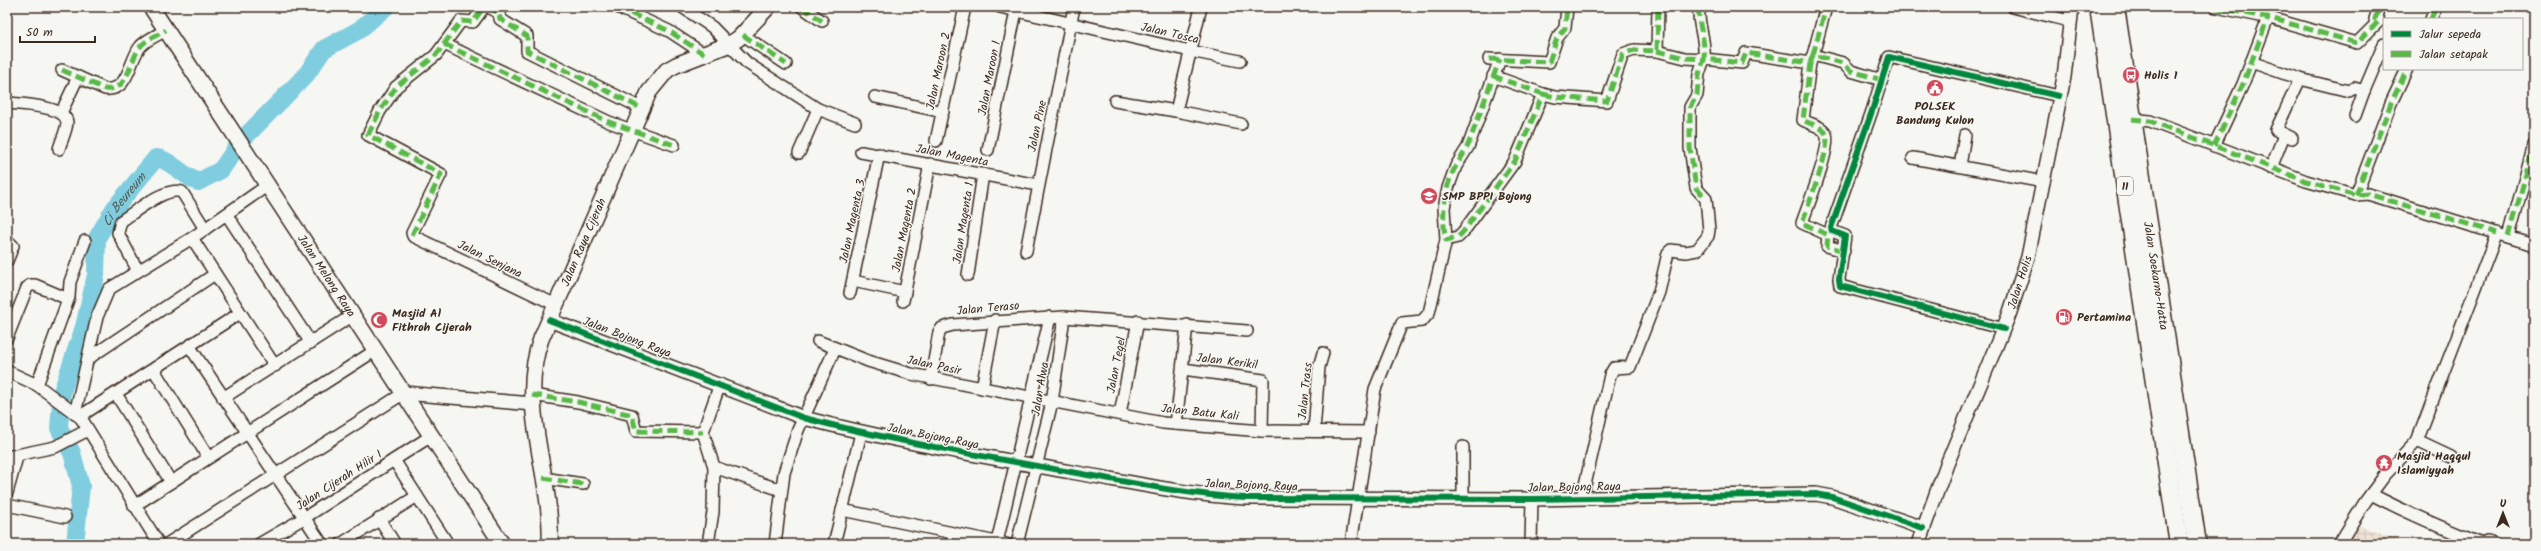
<svg xmlns="http://www.w3.org/2000/svg" width="2541" height="551" font-family="Kalam,sans-serif">
<style>
.industrial{fill:url(#industrial-grid)}
.lines{fill:none;stroke-linecap:round;stroke-linejoin:round}
.river{stroke:#80cde0;stroke-width:18}
.minor-casing{stroke:#3b2a1e;stroke-width:14}
.tertiary-casing{stroke:#3b2a1e;stroke-width:16}
.secondary-casing{stroke:#3b2a1e;stroke-width:18}
.trunk-casing{stroke:#3b2a1e;stroke-width:21}
.minor{stroke:#f6f6f2;stroke-width:11}
.tertiary{stroke:#f6f6f2;stroke-width:13}
.secondary{stroke:#f6f6f2;stroke-width:15}
.trunk{stroke:#f6f6f2;stroke-width:18}
.quiet{stroke:#58b947;stroke-width:5;stroke-dasharray:10 5;stroke-linecap:butt}
.cycleway-casing{stroke:#f6f6f2;stroke-width:8}
.cycleway{stroke:#00873e;stroke-width:6}
.labels{text-anchor:middle;stroke-width:3;stroke-linejoin:round;paint-order:stroke}
.shield{fill:#f6f6f2;stroke:#73675e;stroke-width:1}
.shield-label{font-size:11px;font-weight:bold;fill:#3b2a1e}
.street-label{font-size:12px;fill:#3b2a1e;stroke:#f6f6f2}
.poi-label{font-size:12px;font-weight:bold;fill:#3b2a1e;stroke:#f6f6f2;text-anchor:start}
.water-label{font-size:13px;font-style:italic;fill:#505b58;stroke:#f6f6f2}
</style>
<defs>
<pattern id="industrial-grid" width="8" height="8" patternUnits="userSpaceOnUse"><rect width="8" height="8" fill="#eee2d4"/><path d="M0 4h8M4 0v8" fill="none" stroke="#cdc2b6"/></pattern>
</defs>
<rect width="100%" height="100%" fill="#f6f6f2"/>
<filter id="ink" filterUnits="userSpaceOnUse"><feTurbulence type="fractalNoise" baseFrequency=".025" numOctaves="2"/><feDisplacementMap in="SourceGraphic" scale="8" xChannelSelector="R" yChannelSelector="G"/><feConvolveMatrix kernelMatrix="1 2 1 2 8 2 1 2 1" color-interpolation-filters="sRGB"/></filter>
<g filter="url(#ink)">
<!-- industrial -->
<polygon class="industrial" points="2357,524 2405,544 2344,544"/>
<g class="lines">
<!-- river -->
<path class="river" id="s1" d="M75,544L81,486L72,453L59,428L62,392L84,327L96,275L97,238L114,209L156,158C170,159 183,176 198,182L221,170L241,141L306,75L324,49L359,30L386,7"/>
<!-- minor casing -->
<g class="minor-casing">
<g id="minor">
<polyline points="484,7 473,22 461,21 436,55 396,87 380,111 368,135 441,174 412,233 413,236 556,305"/>
<polyline points="488,7 499,13 500,19 527,36 527,51 641,108"/>
<polyline points="617,7 669,31 704,54"/>
<polyline points="682,7 712,27 747,63 818,109 799,153"/>
<polyline points="802,7 822,21"/>
<polyline points="1000,7 1190,51 1240,61"/>
<polyline points="1201,7 1176,111 1241,124"/>
<path d="M1699,7C1697,24 1706,39 1704,59L1742,63L1746,53L1810,63L1813,55L1843,63L1851,71L1882,80"/>
<polyline points="2013,7 2069,21"/>
<polyline points="2216,7 2270,18 2357,43 2379,21 2375,19 2379,7"/>
<polyline points="2431,19 2436,7"/>
<polyline points="743,35 786,64"/>
<polyline points="444,44 609,122 674,145"/>
<polyline points="1813,55 1826,7"/>
<polyline points="1489,59 1549,62 1557,38 1565,28 1567,7"/>
<polyline points="2251,62 2300,79 2349,91 2354,88 2364,91 2384,44"/>
<path d="M1810,63L1803,120C1809,124 1823,126 1826,134C1832,146 1807,208 1802,223L1828,235L1827,246L1844,251"/>
<path d="M62,70L105,89C129,92 129,61 140,47C145,40 158,35 166,30"/>
<polyline points="1543,94 1555,97 1607,101 1623,54 1634,50 1657,51 1658,7"/>
<polyline points="875,97 943,112"/>
<polyline points="1115,101 1176,111"/>
<path d="M7,103C20,104 65,106 67,122C67,130 61,141 59,149"/>
<polyline points="818,109 855,123"/>
<polyline points="61,113 78,77"/>
<polyline points="2355,116 2364,91"/>
<polyline points="2132,119 2150,121 2306,181 2356,195 2368,194 2534,245"/>
<polyline points="2292,138 2276,130 2300,79"/>
<polyline points="936,141 965,7"/>
<polyline points="2214,146 2243,84 2268,18"/>
<polyline points="988,150 1016,11"/>
<polyline points="861,152 1038,185"/>
<polyline points="1913,158 2044,182"/>
<polyline points="1960,166 1965,135"/>
<polyline points="2271,168 2284,135"/>
<polyline points="2356,195 2391,103 2407,69"/>
<polyline points="227,215 311,343"/>
<polyline points="2509,236 2534,145"/>
<polyline points="192,238 275,366"/>
<polyline points="7,240 13,246 7,261"/>
<polyline points="1446,240 1458,237 1463,232 1515,161 1543,94 1493,76"/>
<polyline points="1026,251 1074,7"/>
<path d="M138,271L118,233L121,221C135,212 166,186 182,192L205,229"/>
<polyline points="968,275 983,174"/>
<polyline points="853,281 905,292"/>
<polyline points="850,293 879,154"/>
<polyline points="903,301 930,164"/>
<polyline points="2004,329 1840,286 1839,279 1845,236 1832,231 1831,228 1872,111 1889,57 2059,96"/>
<polyline points="7,338 27,288 30,285 35,285 68,299"/>
<polyline points="818,341 868,361 911,374 1163,423 1262,431 1369,432"/>
<polyline points="190,347 322,544"/>
<polyline points="89,358 215,274"/>
<polyline points="1183,369 1263,380 1262,431"/>
<polyline points="154,370 208,457"/>
<polyline points="7,371 37,385 81,418 159,544"/>
<polyline points="931,379 939,332 942,328 953,325 1064,317 1247,331"/>
<polyline points="37,385 69,297 70,282 85,241"/>
<polyline points="982,388 995,320"/>
<polyline points="116,394 171,482"/>
<polyline points="532,395 578,402 632,415 636,431 703,432"/>
<polyline points="223,398 353,315"/>
<polyline points="75,414 97,317 109,289 192,238 268,185"/>
<polyline points="1120,414 1138,321"/>
<polyline points="81,418 85,413 240,313"/>
<polyline points="1176,424 1187,325"/>
<polyline points="1314,431 1319,367 1323,353"/>
<polyline points="2417,441 2451,457"/>
<polyline points="1463,447 1463,498"/>
<polyline points="7,457 55,447 88,430"/>
<polyline points="394,460 417,496"/>
<polyline points="714,467 781,490"/>
<polyline points="543,478 583,484"/>
<polyline points="7,493 17,457"/>
<path d="M2371,494C2407,513 2445,529 2482,544"/>
<polyline points="1582,498 1610,375 1614,368 1630,367 1659,292 1668,253 1671,250 1686,252 1697,250 1708,236 1709,230 1706,199 1696,188 1690,148 1690,107 1697,95 1699,74 1704,59 1685,58 1657,51"/>
<polyline points="7,505 65,517"/>
<polyline points="134,506 376,350"/>
<polyline points="842,510 1006,544"/>
<polyline points="379,519 395,544"/>
<polyline points="997,542 1050,317"/>
<polyline points="167,544 404,393"/>
<polyline points="259,544 304,518 431,436"/>
<polyline points="341,544 417,496 448,544"/>
<polyline points="708,544 713,512 714,467 703,432 720,384"/>
<polyline points="775,544 784,473 798,430 835,349"/>
<polyline points="834,544 861,433"/>
<polyline points="1017,544 1052,402 1064,317"/>
<polyline points="1351,544 1375,389 1402,323 1422,321 1429,313 1446,240 1444,208 1448,188 1456,166 1468,147 1500,59"/>
<polyline points="1531,544 1532,499"/>
<polyline points="2339,544 2365,502 2385,475 2417,441 2497,233"/>
<polyline points="2486,544 2487,542 2494,544"/>
</g>
</g>
<!-- tertiary casing -->
<g class="tertiary-casing">
<g id="tertiary">
<path d="M549,320L804,418C892,441 982,456 1071,472C1129,482 1187,495 1246,498L1532,499L1816,494L1832,497L1923,528"/>
<polyline points="404,393 533,404"/>
<path id="s2" d="M1918,544L1947,464L2009,315L2028,257L2064,77L2072,7"/>
</g>
</g>
<!-- secondary casing -->
<g class="secondary-casing">
<g id="secondary">
<path id="s3" d="M151,7L502,544"/>
<path id="s4" d="M550,544C553,476 517,405 541,339L649,92L667,70L676,65L730,44L739,38L768,7"/>
</g>
</g>
<!-- trunk casing -->
<g class="trunk-casing">
<g id="trunk">
<polyline points="2099,7 2179,544"/>
<path id="s5" d="M2115,7L2197,544"/>
</g>
</g>
<!-- minor -->
<use href="#minor" class="minor"/>
<!-- tertiary -->
<use href="#tertiary" class="tertiary"/>
<!-- secondary -->
<use href="#secondary" class="secondary"/>
<!-- trunk -->
<use href="#trunk" class="trunk"/>
<!-- quiet -->
<g class="quiet">
<polyline points="488,7 499,13 500,19 527,36 527,51 641,108"/>
<polyline points="617,7 669,31 704,54"/>
<polyline points="802,7 822,21"/>
<path d="M1699,7C1697,24 1706,39 1704,59L1742,63L1746,53L1810,63L1813,55L1843,63L1851,71L1882,80"/>
<polyline points="2216,7 2270,18 2357,43 2379,21 2375,19 2379,7"/>
<polyline points="2431,19 2436,7"/>
<polyline points="743,35 786,64"/>
<polyline points="444,44 609,122 674,145"/>
<polyline points="1657,51 1685,58 1704,59 1699,74 1697,95 1690,107 1690,148 1696,188 1706,199"/>
<polyline points="1813,55 1826,7"/>
<polyline points="1489,59 1549,62 1557,38 1565,28 1567,7"/>
<path d="M1810,63L1803,120C1809,124 1823,126 1826,134C1832,146 1807,208 1802,223L1828,235L1827,246L1844,251"/>
<path d="M62,70L105,89C129,92 129,61 140,47C145,40 158,35 166,30"/>
<path d="M1493,76L1543,94L1515,161L1463,232L1458,237L1446,240C1441,218 1444,186 1456,166C1460,159 1465,153 1468,145C1479,117 1489,87 1500,59"/>
<polyline points="1543,94 1555,97 1607,101 1623,54 1634,50 1657,51 1658,7"/>
<polyline points="2132,119 2150,121 2306,181 2356,195 2368,194 2497,233"/>
<polyline points="2214,146 2243,84 2268,18"/>
<polyline points="2356,195 2391,103 2407,69"/>
<polyline points="412,235 441,174 368,135 380,111 396,87 436,55 461,21 473,22 484,7"/>
<polyline points="2509,236 2534,145"/>
<polyline points="532,395 578,402 632,415 636,431 703,432"/>
<polyline points="543,478 583,484"/>
</g>
<!-- cycleway casing -->
<g class="cycleway-casing">
<g id="cycleway">
<path d="M549,320L804,418C892,441 982,456 1071,472C1129,482 1187,495 1246,498L1532,499L1816,494L1832,497L1923,528"/>
<polyline points="2004,329 1840,286 1839,279 1845,236 1832,231 1831,228 1872,111 1889,57 2059,96"/>
</g>
</g>
<!-- cycleway -->
<use href="#cycleway" class="cycleway"/>
</g>
</g>
<!-- icons -->
<defs>
<g id="bus-disc" transform="scale(0.9)"><circle r="9.5" fill="#d1495b" stroke="#f6f6f2"/><path d="M-5-6H5V4H4V6H2V4H-2V6H-4V4H-5ZM-3.5-4V0h7V-4ZM-3.5 1.2v1.5H-2V1.2ZM2 1.2v1.5H3.5V1.2Z" fill="#fff"/></g>
<g id="civic-disc" transform="scale(0.9)"><circle r="9.5" fill="#d1495b" stroke="#f6f6f2"/><path d="M-.6-6.5H3V-4.5H.6V-3L4-1V1h2V6H-6V1h2V-1L-.6-3ZM-1.2 2.5V6h2.4V2.5Z" fill="#fff"/></g>
<g id="school-disc" transform="scale(0.9)"><circle r="9.5" fill="#d1495b" stroke="#f6f6f2"/><path d="M0-5L7-2L0 1L-7-2ZM-4 1L0 2.5L4 1V4Q0 6-4 4Z" fill="#fff"/></g>
<g id="fuel-disc" transform="scale(0.9)"><circle r="9.5" fill="#d1495b" stroke="#f6f6f2"/><path d="M-5.5-6h7V0h2V4h1.3V-2.5L3-4.5l.8-.8L6-3V5H2.5V1h-1V6h-7ZM-4.2-4.7v3.2H.2V-4.7Z" fill="#fff"/></g>
<g id="mosque-disc" transform="scale(0.9)"><circle r="9.5" fill="#d1495b" stroke="#f6f6f2"/><path d="M3.5-4.9A6 6 0 1 0 3.5 4.9A5 5 0 1 1 3.5-4.9Z" fill="#fff"/></g>
<g id="temple-disc" transform="scale(0.9)"><circle r="9.5" fill="#d1495b" stroke="#f6f6f2"/><path d="M0-6L5-2H3V0L6.5 2.5H4V6H1.5V3h-3V6H-4V2.5H-6.5L-3 0V-2H-5Z" fill="#fff"/></g>
</defs>
<g fill-rule="evenodd">
<use href="#bus-disc" x="2131" y="75"/>
<use href="#civic-disc" x="1935" y="88"/>
<use href="#school-disc" x="1429" y="196"/>
<use href="#fuel-disc" x="2064" y="317"/>
<use href="#mosque-disc" x="379" y="320"/>
<use href="#temple-disc" x="2384" y="463"/>
</g>
<g class="labels">
<!-- shield labels -->
<rect class="shield" x="2117" y="177" width="16" height="18" rx="3"/>
<g class="shield-label">
<text x="2125" y="190">11</text>
</g>
<!-- street labels -->
<g class="street-label">
<text transform="translate(1170 33) rotate(13)" y="4">Jalan Tosca</text>
<text transform="translate(938 71) rotate(-78)" y="4">Jalan Maroon 2</text>
<text transform="translate(989 78) rotate(-79)" y="4">Jalan Maroon 1</text>
<text transform="translate(1037 126) rotate(-78)" y="4">Jalan Pine</text>
<text transform="translate(952 155) rotate(11)" y="4">Jalan Magenta</text>
<text transform="translate(852 221) rotate(-78)" y="4">Jalan Magenta 3</text>
<text transform="translate(963 223) rotate(-81)" y="4">Jalan Magenta 1</text>
<text transform="translate(904 230) rotate(-79)" y="4">Jalan Magenta 2</text>
<text dy="4" stroke="none"><textPath href="#s4" startOffset="313">Jalan Raya Cijerah</textPath></text>
<text transform="translate(490 259) rotate(26)" y="4">Jalan Senjana</text>
<text dy="4" stroke="none"><textPath href="#s3" startOffset="321">Jalan Melong Raya</textPath></text>
<text dy="4" stroke="none"><textPath href="#s5" startOffset="272">Jalan Soekarno-Hatta</textPath></text>
<text dy="4" stroke="none"><textPath href="#s2" startOffset="281">Jalan Holis</textPath></text>
<text transform="translate(988 308) rotate(-5)" y="4">Jalan Teraso</text>
<text transform="translate(627 337) rotate(21)" y="4">Jalan Bojong Raya</text>
<text transform="translate(1227 361) rotate(7)" y="4">Jalan Kerikil</text>
<text transform="translate(934 365) rotate(12)" y="4">Jalan Pasir</text>
<text transform="translate(1116 365) rotate(-79)" y="4">Jalan Tegel</text>
<text transform="translate(1040 389) rotate(-80)" y="4">Jalan Alwa</text>
<text transform="translate(1305 391) rotate(-84)" y="4">Jalan Trass</text>
<text transform="translate(1200 412) rotate(6)" y="4">Jalan Batu Kali</text>
<text transform="translate(933 436) rotate(11)" y="4">Jalan Bojong Raya</text>
<text transform="translate(339 480) rotate(-33)" y="4">Jalan Cijerah Hilir I</text>
<text transform="translate(1251 485) rotate(2)" y="4">Jalan Bojong Raya</text>
<text transform="translate(1574 487) rotate(-1)" y="4">Jalan Bojong Raya</text>
</g>
<!-- poi labels -->
<g class="poi-label">
<text x="2144" y="79">Holis 1</text>
<text x="1935" y="110" text-anchor="middle">POLSEK<tspan x="1935" dy="14">Bandung Kulon</tspan></text>
<text x="1442" y="200">SMP BPPI Bojong</text>
<text x="392" y="317">Masjid Al<tspan x="392" dy="14">Fithroh Cijerah</tspan></text>
<text x="2077" y="321">Pertamina</text>
<text x="2397" y="460">Masjid Haqqul<tspan x="2397" dy="14">Islamiyyah</tspan></text>
</g>
<!-- water labels -->
<g class="water-label">
<text dy="5" stroke="none"><textPath href="#s1" startOffset="363">Ci Beureum</textPath></text>
</g>
</g>
<!-- margin -->
<rect width="2541" height="551" fill="none" stroke="#f6f6f2" stroke-width="24"/>
<rect x="12" y="12" width="2517" height="527" fill="none" stroke="#3b2a1e" stroke-width="1.5" filter="url(#ink)"/>
<!-- legend -->
<rect x="2383" y="18" width="140" height="52" fill="#f6f6f2" stroke="#aba49d"/>
<rect x="2391" y="31" width="20" height="6" fill="#00873e" stroke="#aba49d"/>
<text x="2419" y="38" font-size="12" fill="#3b2a1e">Jalur sepeda</text>
<rect x="2391" y="51" width="20" height="6" fill="#58b947" stroke="#aba49d"/>
<text x="2419" y="58" font-size="12" fill="#3b2a1e">Jalan setapak</text>
<!-- north arrow -->
<g transform="translate(2503 513)" stroke="#f6f6f2" stroke-width="3" paint-order="stroke">
<path d="M0-3L7 15L0 10L-7 15Z" fill="#3b2a1e"/>
<text y="-6" font-size="11" font-weight="bold" text-anchor="middle" fill="#3b2a1e">U</text>
</g>
<!-- scale -->
<path d="M20 36v6h75v-6" fill="none" stroke="#3b2a1e" stroke-width="2"/>
<text x="26" y="36" font-size="12" fill="#3b2a1e" stroke="#f6f6f2" stroke-width="3" paint-order="stroke">50 m</text>
</svg>
